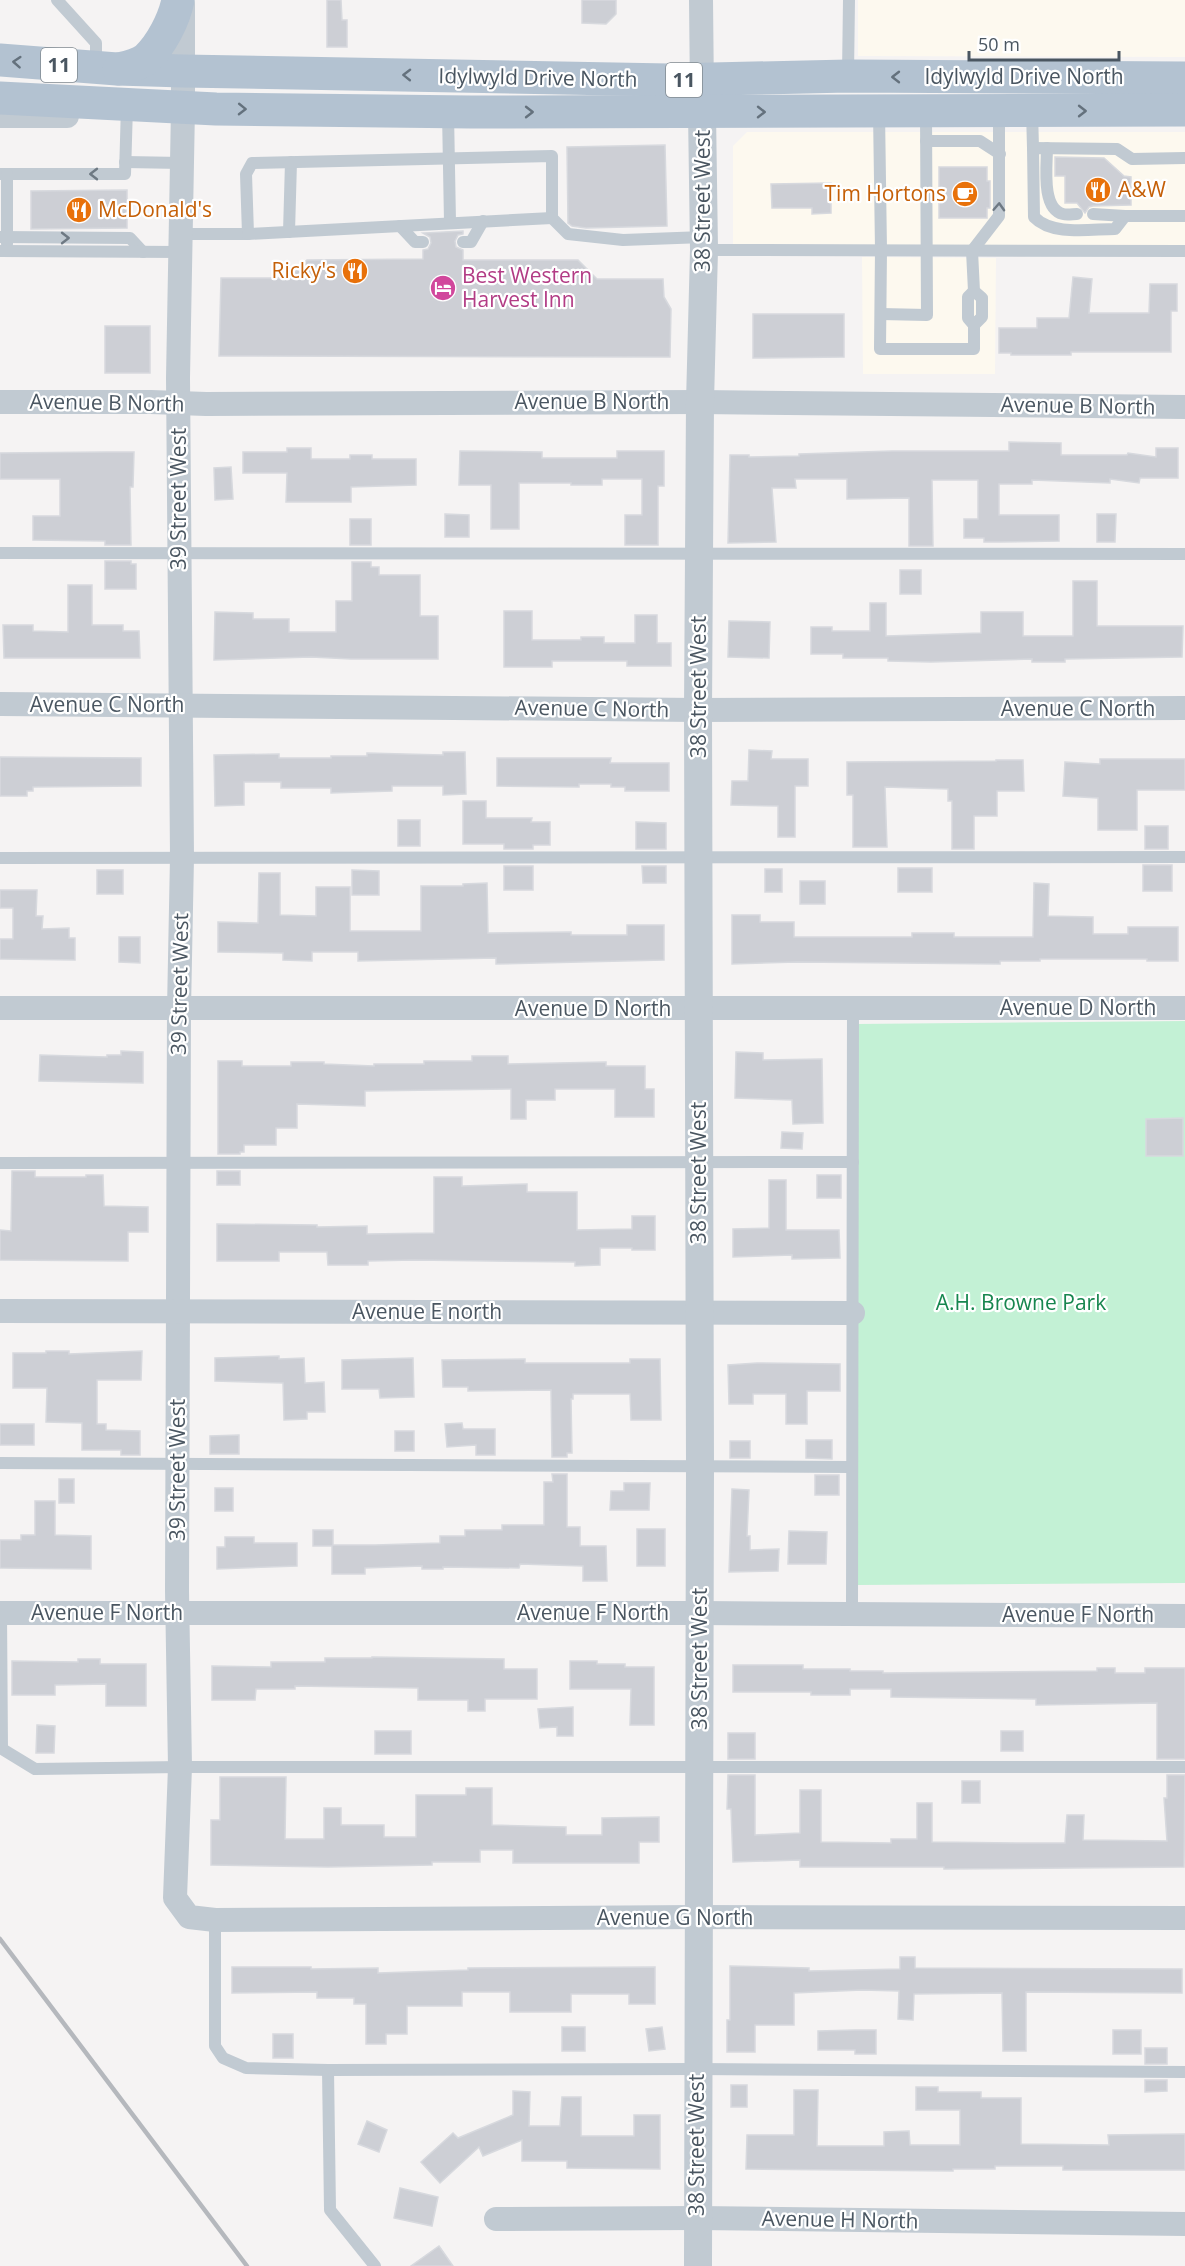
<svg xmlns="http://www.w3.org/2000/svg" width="1185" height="2266" font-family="'Open Sans',sans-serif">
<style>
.commercial{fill:#fdf9ef}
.green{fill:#c3f1d5}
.building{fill:#cdcfd5;stroke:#d7d9de;stroke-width:1.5}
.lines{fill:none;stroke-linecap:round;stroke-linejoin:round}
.service{stroke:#c1cad2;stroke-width:12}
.minor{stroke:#c1cad2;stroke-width:24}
.tertiary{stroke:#c1cad2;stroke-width:28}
.primary{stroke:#b3c2d1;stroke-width:33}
.rail{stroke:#b5b8bd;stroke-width:4.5}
.oneway{stroke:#64717d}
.oneway2{stroke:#6e7983}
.labels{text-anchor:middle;stroke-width:4.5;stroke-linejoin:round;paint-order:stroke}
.shield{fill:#fff;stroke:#808990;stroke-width:1.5}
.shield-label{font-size:20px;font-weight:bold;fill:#4a5661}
.street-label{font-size:21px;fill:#4a5661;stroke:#fff}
.food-label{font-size:21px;fill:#c56008;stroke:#fff;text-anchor:start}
.hotel-label{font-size:21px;fill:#b23c85;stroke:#fff;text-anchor:start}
.park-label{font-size:21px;fill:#17864f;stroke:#fff}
</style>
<rect width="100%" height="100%" fill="#f5f3f3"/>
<!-- commercial -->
<g class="commercial">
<polygon points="858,0 1185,0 1185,57 858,56"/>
<polygon points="747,132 1185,132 1185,248 733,244 733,146"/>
<polygon points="862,257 996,258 995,374 863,374"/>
</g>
<!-- green -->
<polygon class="green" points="1185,1021 1185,1583 858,1585 857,1024"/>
<!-- building -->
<g class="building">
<polygon points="327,0 341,0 342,20 347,20 347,47 327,47"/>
<polygon points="582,0 616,0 616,14 606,24 582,23"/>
<polygon points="665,145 667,226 586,228 572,226 568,223 567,147"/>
<polygon points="1055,157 1104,158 1124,176 1131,177 1131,205 1093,206 1089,207 1085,213 1077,203 1065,203 1065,176 1055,176"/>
<polygon points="939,167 987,167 987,181 990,181 990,208 987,208 987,218 939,218"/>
<polygon points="831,183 831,213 812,214 812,208 772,208 771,184"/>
<polygon points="127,190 127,228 31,229 31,191"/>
<polygon points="463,231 463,234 458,235 455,241 456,247 463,250 463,260 578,260 597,279 663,279 664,297 671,309 670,357 219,356 221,278 289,278 307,260 423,259 423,250 428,249 431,243 430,237 423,233"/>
<polygon points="1073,277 1092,279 1089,313 1149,313 1150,284 1177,284 1177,311 1171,311 1171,352 1071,352 1071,355 1011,355 1011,353 999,353 999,328 1037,328 1037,318 1069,318"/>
<polygon points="753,314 844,314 844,357 753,358"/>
<rect x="105" y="326" width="45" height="47"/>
<polygon points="1009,442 1061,443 1061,455 1127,455 1128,453 1156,457 1156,448 1178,448 1178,478 1140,478 1139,483 1110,479 1110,483 1032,480 1032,484 999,484 999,515 1059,515 1059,541 1000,542 984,542 984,538 964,538 964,519 978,519 978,480 932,480 933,546 909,546 909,498 847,499 847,479 795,479 796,488 772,488 776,542 728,543 730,455 749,455 749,457 799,456 799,454 892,451 1009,451"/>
<polygon points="287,448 311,448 311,459 350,459 350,455 372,455 372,459 416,459 416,485 351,487 351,502 286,502 287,473 243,473 243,452 287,452"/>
<polygon points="460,451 542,452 542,458 617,458 617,451 664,451 664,486 658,486 658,545 625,545 625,515 642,515 642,479 602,479 602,485 571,485 571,483 519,483 519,529 491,529 491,485 459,485"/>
<polygon points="107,452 134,452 133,487 130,487 131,545 105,545 105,541 33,540 33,516 60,516 60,479 0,479 0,453"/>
<polygon points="231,467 233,499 215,500 214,468"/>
<polygon points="445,514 469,515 469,537 445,537"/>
<polygon points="1097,514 1116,514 1115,542 1097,542"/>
<rect x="350" y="519" width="21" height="26"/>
<polygon points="105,561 131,561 131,564 136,564 136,589 105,589"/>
<polygon points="352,562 371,562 371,567 379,567 379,575 420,575 420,616 438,616 438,659 351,659 311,657 214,660 215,612 253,613 253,619 289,619 289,632 336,632 336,601 352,601"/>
<rect x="900" y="570" width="21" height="24"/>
<polygon points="1073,581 1097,581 1097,626 1183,626 1182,657 1065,659 1065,662 1032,662 1032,659 931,662 888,661 888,658 843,658 843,654 811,654 811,627 832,627 832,631 870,631 870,603 886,603 886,636 981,633 981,612 1023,612 1023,636 1073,636"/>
<polygon points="68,585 92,585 92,625 123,625 123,631 139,631 140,658 4,658 3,625 33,625 33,631 68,632"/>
<polygon points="504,611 532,611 532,640 581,640 581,637 604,637 604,643 635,643 635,615 657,615 657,643 671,643 671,666 627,666 627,661 552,661 552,667 504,667"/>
<polygon points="729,621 770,622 769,658 728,657"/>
<polygon points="749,750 772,751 771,759 808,759 808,786 795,786 795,837 778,837 778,806 731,805 732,781 748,781"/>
<polygon points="443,752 465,752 466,794 443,795 443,786 392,786 392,791 331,793 331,788 281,788 281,782 244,782 244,805 215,806 214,755 279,754 279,758 331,758 331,756 367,756 367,753 443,755"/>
<polygon points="0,757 141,758 141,786 33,787 33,791 27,791 27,796 0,796"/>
<polygon points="497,758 611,758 610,763 669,763 669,791 625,791 625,787 611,787 611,784 579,784 579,787 497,786"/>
<polygon points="1100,759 1185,759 1185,790 1137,790 1137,830 1098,830 1098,798 1063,796 1065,762 1100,764"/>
<polygon points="996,760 1023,760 1024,791 997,791 997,816 974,816 974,849 952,849 952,801 948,801 948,789 885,787 887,847 853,847 853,795 847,795 847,762 996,761"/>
<polygon points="463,801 486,801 486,818 532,818 531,822 550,822 550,845 533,845 533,849 504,849 504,844 463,844"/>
<rect x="398" y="820" width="22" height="26"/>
<polygon points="636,822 666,823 666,849 636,849"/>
<rect x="1145" y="826" width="23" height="23"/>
<rect x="1143" y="865" width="29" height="26"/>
<rect x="504" y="866" width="29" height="24"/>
<polygon points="642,866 666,866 666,883 643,883"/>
<rect x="898" y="868" width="34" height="24"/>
<rect x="765" y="869" width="17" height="23"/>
<rect x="97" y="870" width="26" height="24"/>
<polygon points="352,870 379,871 379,895 352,895"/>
<polygon points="259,873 280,873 280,915 316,916 316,887 350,887 350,931 421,931 421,886 463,886 463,884 487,883 488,933 571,932 571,935 627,935 627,925 664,925 664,960 496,964 496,958 358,961 358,952 312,952 312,961 283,960 283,953 218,952 218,922 258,923"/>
<rect x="800" y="881" width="25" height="23"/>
<polygon points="1034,883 1049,884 1048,916 1093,917 1093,934 1128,934 1128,927 1178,927 1178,961 1147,961 1147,959 1040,959 1040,961 1000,961 1000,964 797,962 732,964 732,915 760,915 760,922 794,922 794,937 912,937 912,933 954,933 954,937 1033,937"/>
<polygon points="0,890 37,890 36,916 43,916 42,929 69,928 69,938 75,938 75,960 0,959 0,939 13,939 13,908 0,908"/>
<polygon points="119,937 140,937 140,963 119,962"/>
<polygon points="121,1051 143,1052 143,1083 39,1081 40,1055 107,1057 107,1055 121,1055"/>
<polygon points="736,1052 763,1053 763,1060 822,1059 823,1123 793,1124 792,1100 735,1098"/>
<polygon points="472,1056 508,1056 508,1064 606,1062 606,1066 645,1066 645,1089 654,1089 654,1117 615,1117 615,1089 555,1089 555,1100 526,1100 526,1119 511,1119 511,1089 365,1091 365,1106 297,1104 297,1128 276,1128 276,1145 244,1145 244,1152 240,1152 240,1154 218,1154 218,1061 242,1061 242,1066 291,1066 291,1062 324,1062 324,1064 374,1066 374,1064 424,1064 424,1061 472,1061"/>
<polygon points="1183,1118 1183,1156 1146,1156 1146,1119"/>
<polygon points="782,1132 803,1133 802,1149 781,1148"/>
<polygon points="12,1171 35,1171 35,1177 86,1177 86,1175 103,1175 104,1206 148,1207 148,1232 128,1232 128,1261 0,1260 0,1230 11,1231"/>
<rect x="217" y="1171" width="23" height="14"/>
<rect x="817" y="1175" width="24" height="23"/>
<polygon points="434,1177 462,1177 462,1186 527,1184 527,1192 577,1192 577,1230 632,1229 632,1216 655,1216 655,1250 632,1250 632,1248 600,1248 600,1265 575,1266 575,1262 414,1260 368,1261 368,1265 328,1265 327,1252 279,1252 279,1261 217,1261 217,1224 317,1225 317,1227 367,1226 367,1234 434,1233"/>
<polygon points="769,1180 786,1180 786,1230 839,1230 840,1258 792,1259 792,1255 733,1257 733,1229 769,1228"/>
<polygon points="46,1351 69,1351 69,1354 142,1351 141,1380 97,1380 97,1424 106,1424 106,1430 140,1431 140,1455 121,1455 121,1450 82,1450 82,1423 46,1422 47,1388 13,1388 13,1353 46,1353"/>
<polygon points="279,1356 279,1359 304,1358 305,1383 324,1382 325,1412 307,1412 307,1419 284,1420 283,1383 215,1381 215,1358"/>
<polygon points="413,1358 414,1397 380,1398 379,1389 342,1389 342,1360"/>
<polygon points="525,1359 525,1363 630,1363 630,1359 660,1359 661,1420 631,1420 630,1394 573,1394 573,1399 571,1399 572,1453 567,1453 567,1457 552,1457 551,1390 468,1391 468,1387 443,1387 442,1360"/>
<polygon points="757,1363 840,1364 840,1391 807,1391 807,1424 786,1424 786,1394 753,1394 753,1404 729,1404 728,1365"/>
<polygon points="462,1423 463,1429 495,1429 495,1455 476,1455 476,1445 447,1447 445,1424"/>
<rect x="0" y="1424" width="34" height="21"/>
<rect x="395" y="1431" width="19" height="20"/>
<polygon points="239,1435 239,1454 210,1454 210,1436"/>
<polygon points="806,1440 832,1440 832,1459 806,1458"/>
<rect x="730" y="1441" width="20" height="17"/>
<polygon points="552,1474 567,1474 567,1527 580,1527 580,1546 606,1546 607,1581 583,1581 583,1566 520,1564 519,1568 443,1567 443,1569 422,1569 422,1566 365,1568 365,1574 332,1574 332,1546 313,1546 313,1530 333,1530 333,1545 375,1545 440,1543 440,1536 465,1536 465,1530 502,1530 502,1525 544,1525 544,1482 553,1482"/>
<rect x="815" y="1475" width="24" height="20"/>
<rect x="59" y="1479" width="15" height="24"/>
<polygon points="624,1483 650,1483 649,1510 610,1510 611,1491 624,1491"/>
<rect x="215" y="1488" width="18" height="23"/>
<polygon points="732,1489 749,1490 747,1536 750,1536 750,1550 779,1549 778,1571 729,1572"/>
<polygon points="35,1501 55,1501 55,1535 91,1536 91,1569 0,1568 0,1540 21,1540 21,1535 35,1535"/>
<rect x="637" y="1529" width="28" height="37"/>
<polygon points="789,1531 827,1532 826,1564 788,1564"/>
<polygon points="225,1537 254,1537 254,1543 297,1543 297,1566 217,1569 217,1547 225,1547"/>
<polygon points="372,1657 504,1659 504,1669 537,1669 537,1699 485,1699 485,1711 468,1711 468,1700 418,1700 418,1688 295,1686 295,1689 256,1689 255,1700 212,1700 212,1666 271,1667 271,1662 325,1662 325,1658 372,1658"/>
<polygon points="78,1659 100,1659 100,1664 146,1664 146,1706 106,1706 106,1684 55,1685 55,1695 12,1695 12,1661 78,1662"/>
<polygon points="570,1661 597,1661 597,1664 625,1664 625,1667 654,1667 654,1725 630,1725 631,1689 570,1689"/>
<polygon points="733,1665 803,1665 803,1669 850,1669 850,1671 883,1671 883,1673 1097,1671 1097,1668 1115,1668 1115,1673 1145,1673 1145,1668 1185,1668 1185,1759 1157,1759 1157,1703 1036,1705 1036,1699 891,1697 891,1689 850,1689 850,1695 811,1695 811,1692 733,1692"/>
<polygon points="573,1707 573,1736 557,1736 557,1727 540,1728 538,1709"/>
<polygon points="37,1725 55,1726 54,1753 36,1753"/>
<rect x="375" y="1731" width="36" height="23"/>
<rect x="1001" y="1731" width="22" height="20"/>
<rect x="728" y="1733" width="27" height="26"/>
<polygon points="728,1775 755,1775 755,1835 800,1833 800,1790 821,1790 821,1842 891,1843 891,1839 917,1839 917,1803 932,1803 932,1842 1016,1843 1065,1843 1067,1815 1084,1815 1083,1840 1167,1841 1164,1798 1167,1798 1167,1775 1185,1775 1184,1867 944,1869 944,1867 800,1867 800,1860 733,1862 731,1809 727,1809"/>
<polygon points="220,1777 286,1777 285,1839 324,1839 324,1808 341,1808 341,1825 384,1825 384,1837 416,1837 416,1795 466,1795 466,1788 492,1788 492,1825 566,1827 566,1835 602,1835 602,1818 659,1817 659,1842 639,1842 639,1863 513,1863 513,1850 480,1850 480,1862 432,1862 432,1865 328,1867 211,1865 211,1820 220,1820"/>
<rect x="962" y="1781" width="18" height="22"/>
<polygon points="900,1957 915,1957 915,1968 1182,1969 1182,1993 1026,1992 1026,2051 1003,2051 1002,1993 914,1994 913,2020 898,2019 899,1991 862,1990 794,1993 794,2025 755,2025 755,2052 727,2052 727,2020 730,2020 730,1966 809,1968 809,1971 900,1969"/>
<polygon points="232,1967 311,1967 311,1969 378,1968 378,1973 468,1970 468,1968 655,1967 655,2004 629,2004 629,1994 571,1994 571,2012 510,2012 510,1992 462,1992 462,2006 407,2006 407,2034 386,2034 386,2044 366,2044 366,2004 354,2004 354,1998 317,1998 317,1992 232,1993"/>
<rect x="562" y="2027" width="23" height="24"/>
<polygon points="662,2027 665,2049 649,2051 646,2029"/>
<polygon points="855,2030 876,2030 876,2054 855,2054 855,2050 818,2050 818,2031"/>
<rect x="1113" y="2030" width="28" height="24"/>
<rect x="273" y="2034" width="20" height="24"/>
<rect x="1145" y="2048" width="22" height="16"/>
<polygon points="1145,2080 1167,2080 1167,2091 1145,2092"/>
<rect x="731" y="2085" width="16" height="22"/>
<polygon points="916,2087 938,2087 938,2092 981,2092 981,2098 1021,2098 1021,2144 1109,2145 1108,2135 1185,2134 1185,2170 1063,2170 1063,2166 995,2166 995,2169 953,2169 953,2171 746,2169 747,2135 794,2135 794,2090 818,2090 817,2146 884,2146 884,2132 909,2131 910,2145 960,2145 960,2110 916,2110"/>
<polygon points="513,2091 530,2092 529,2126 560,2126 562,2097 581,2097 581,2136 634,2136 634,2115 660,2115 660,2169 567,2168 567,2161 522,2161 522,2140 483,2156 479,2147 440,2183 421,2162 453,2133 458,2138 513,2115"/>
<polygon points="367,2121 387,2130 379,2152 358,2144"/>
<polygon points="400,2188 438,2197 432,2226 394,2218"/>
<polygon points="439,2246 453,2266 411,2266"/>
</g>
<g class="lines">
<!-- service -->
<g class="service">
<polyline points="57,0 96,43 96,66"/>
<polyline points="848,74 849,0"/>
<polyline points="1032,111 1033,148"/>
<polyline points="879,112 881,250 880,349 974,349 974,325 968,318 968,297 974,291"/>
<polyline points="448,113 450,222"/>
<polyline points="926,141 980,141 1000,154"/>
<path d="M1047,148C1047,165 1041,209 1063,214C1067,215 1073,214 1077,214"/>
<path d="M1185,158L1132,159L1117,149L1033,148L1034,217C1052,236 1090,229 1115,229L1125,216H1185"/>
<polyline points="125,162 182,163"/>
<polyline points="0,174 125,174 127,106"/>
<polyline points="1093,214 1125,216"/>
<polyline points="400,226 415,242 423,242"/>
<polyline points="289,232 291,162"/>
<polyline points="181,234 248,234 246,174 252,163 552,156 552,218 568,234 623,240 704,237"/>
<polyline points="248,234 552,218"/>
<polyline points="0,237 130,238 143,252"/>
<polyline points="463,242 471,242 483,221"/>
<polyline points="7,244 7,174"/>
<polyline points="704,250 1185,251"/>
<polyline points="0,251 181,252"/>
<polyline points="881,314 927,315 926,112"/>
<polyline points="974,325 982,317 982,298 974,291 972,251 999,216 999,111"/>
<polyline points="0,553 1185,554"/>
<polyline points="0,858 1185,857"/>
<polyline points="0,1163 853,1162"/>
<polyline points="0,1463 851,1467"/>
<polyline points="1,1613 2,1749 35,1769 180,1767 1185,1767"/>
<polyline points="852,1613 853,1008"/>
<polyline points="215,1920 215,2046 223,2058 246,2068 328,2070 698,2069 1185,2072"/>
<polyline points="328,2070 330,2210 375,2266"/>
</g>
<!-- minor -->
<g class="minor">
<polyline points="701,0 702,94"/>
<polyline points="183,4 183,108 178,378 182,857 179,1009 177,1591 180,1767 175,1898 189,1917 215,1920 698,1917 1185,1918"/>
<polyline points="0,116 67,116"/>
<polyline points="0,402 151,402 206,404 700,402 1185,407"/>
<polyline points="0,704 698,710 1185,708"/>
<polyline points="0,1008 1185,1008"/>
<polyline points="0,1311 853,1313"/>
<polyline points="0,1613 700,1613 1185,1616"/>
<polyline points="496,2219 697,2218 1185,2224"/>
</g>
<!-- tertiary -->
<polyline class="tertiary" points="698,2266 700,1466 698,710 700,402 704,250 702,112"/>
<!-- primary -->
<g class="primary">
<polyline points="0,60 117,69 183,71 669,80 848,76 1185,78"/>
<path d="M119,69C128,67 138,65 146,59C161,45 174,20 178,0"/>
<polyline points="0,98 216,109 471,112 1185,110"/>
</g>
<!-- rail -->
<polyline class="rail" points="0,1939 247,2266"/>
</g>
<!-- one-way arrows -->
<defs><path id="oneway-chevron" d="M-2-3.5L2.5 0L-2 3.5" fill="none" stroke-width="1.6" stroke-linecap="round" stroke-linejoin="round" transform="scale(1.5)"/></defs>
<g class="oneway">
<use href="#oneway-chevron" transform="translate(17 62) rotate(-176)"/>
<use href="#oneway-chevron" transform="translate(407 75) rotate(-179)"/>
<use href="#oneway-chevron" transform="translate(896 77) rotate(-180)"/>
<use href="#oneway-chevron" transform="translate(242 109) rotate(1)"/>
<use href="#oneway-chevron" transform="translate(1082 111)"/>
<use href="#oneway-chevron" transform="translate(529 112)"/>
<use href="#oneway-chevron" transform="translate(761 112)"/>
</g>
<g class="oneway2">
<use href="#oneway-chevron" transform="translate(94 174) rotate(-180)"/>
<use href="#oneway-chevron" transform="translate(999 207) rotate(-87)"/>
<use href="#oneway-chevron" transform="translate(65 238)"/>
</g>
<!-- icons -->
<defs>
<g id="restaurant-disc" transform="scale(1.35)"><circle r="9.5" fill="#e8710a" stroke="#fff"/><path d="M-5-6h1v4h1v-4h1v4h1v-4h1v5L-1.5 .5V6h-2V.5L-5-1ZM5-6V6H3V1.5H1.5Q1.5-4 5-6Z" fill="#fff"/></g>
<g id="cafe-disc" transform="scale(1.35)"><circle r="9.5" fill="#e8710a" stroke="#fff"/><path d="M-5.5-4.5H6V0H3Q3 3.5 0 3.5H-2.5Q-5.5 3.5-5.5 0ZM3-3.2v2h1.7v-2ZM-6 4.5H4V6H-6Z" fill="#fff"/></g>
<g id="hotel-disc" transform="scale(1.35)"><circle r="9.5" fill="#d1479c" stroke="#fff"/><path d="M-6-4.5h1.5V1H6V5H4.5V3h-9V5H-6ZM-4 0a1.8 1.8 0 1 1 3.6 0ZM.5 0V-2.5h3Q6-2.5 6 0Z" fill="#fff"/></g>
</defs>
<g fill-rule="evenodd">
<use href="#restaurant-disc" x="1098" y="190"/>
<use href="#cafe-disc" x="965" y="194"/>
<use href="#restaurant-disc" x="79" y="210"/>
<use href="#restaurant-disc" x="355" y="271"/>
<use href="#hotel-disc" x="443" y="288"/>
</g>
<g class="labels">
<!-- shield labels -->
<g class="shield">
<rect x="41" y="48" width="36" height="34" rx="4.5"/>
<rect x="666" y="63" width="36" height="34" rx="4.5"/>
</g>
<g class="shield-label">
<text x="59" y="72">11</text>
<text x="684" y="87">11</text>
</g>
<!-- street labels -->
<g class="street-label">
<text x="1024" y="84">Idylwyld Drive North</text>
<text transform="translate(538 78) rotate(1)" y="7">Idylwyld Drive North</text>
<text transform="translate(703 201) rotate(-90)" y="7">38 Street West</text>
<text x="592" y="409">Avenue B North</text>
<text transform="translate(107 403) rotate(1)" y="7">Avenue B North</text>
<text transform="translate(1078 406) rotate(1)" y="7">Avenue B North</text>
<text transform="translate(179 499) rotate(-90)" y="7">39 Street West</text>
<text transform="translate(699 687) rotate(-90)" y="7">38 Street West</text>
<text x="107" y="712">Avenue C North</text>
<text transform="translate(592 709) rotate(1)" y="7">Avenue C North</text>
<text x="1078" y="716">Avenue C North</text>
<text transform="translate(180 984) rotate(-89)" y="7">39 Street West</text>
<text x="1078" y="1015">Avenue D North</text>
<text x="593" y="1016">Avenue D North</text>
<text transform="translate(699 1173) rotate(-90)" y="7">38 Street West</text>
<text x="427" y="1319">Avenue E north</text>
<text transform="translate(178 1470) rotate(-90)" y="7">39 Street West</text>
<text x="107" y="1620">Avenue F North</text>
<text x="593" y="1620">Avenue F North</text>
<text x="1078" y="1622">Avenue F North</text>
<text transform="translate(700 1659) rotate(-90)" y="7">38 Street West</text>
<text x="675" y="1925">Avenue G North</text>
<text transform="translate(697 2145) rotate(-90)" y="7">38 Street West</text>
<text transform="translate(840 2220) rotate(1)" y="7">Avenue H North</text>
</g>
<!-- food labels -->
<g class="food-label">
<text x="1118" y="197">A&amp;W</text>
<text x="946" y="201" text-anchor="end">Tim Hortons</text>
<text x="98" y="217">McDonald's</text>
<text x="336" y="278" text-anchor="end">Ricky's</text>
</g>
<!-- hotel labels -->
<g class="hotel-label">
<text x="462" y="283">Best Western<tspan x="462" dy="24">Harvest Inn</tspan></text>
</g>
<!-- park labels -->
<g class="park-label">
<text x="1021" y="1310">A.H. Browne Park</text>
</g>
</g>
<!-- scale -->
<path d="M969 51v9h150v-9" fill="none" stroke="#4a5661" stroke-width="3"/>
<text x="978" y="51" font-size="18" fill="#4a5661" stroke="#ffffff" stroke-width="4.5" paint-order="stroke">50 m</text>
</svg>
